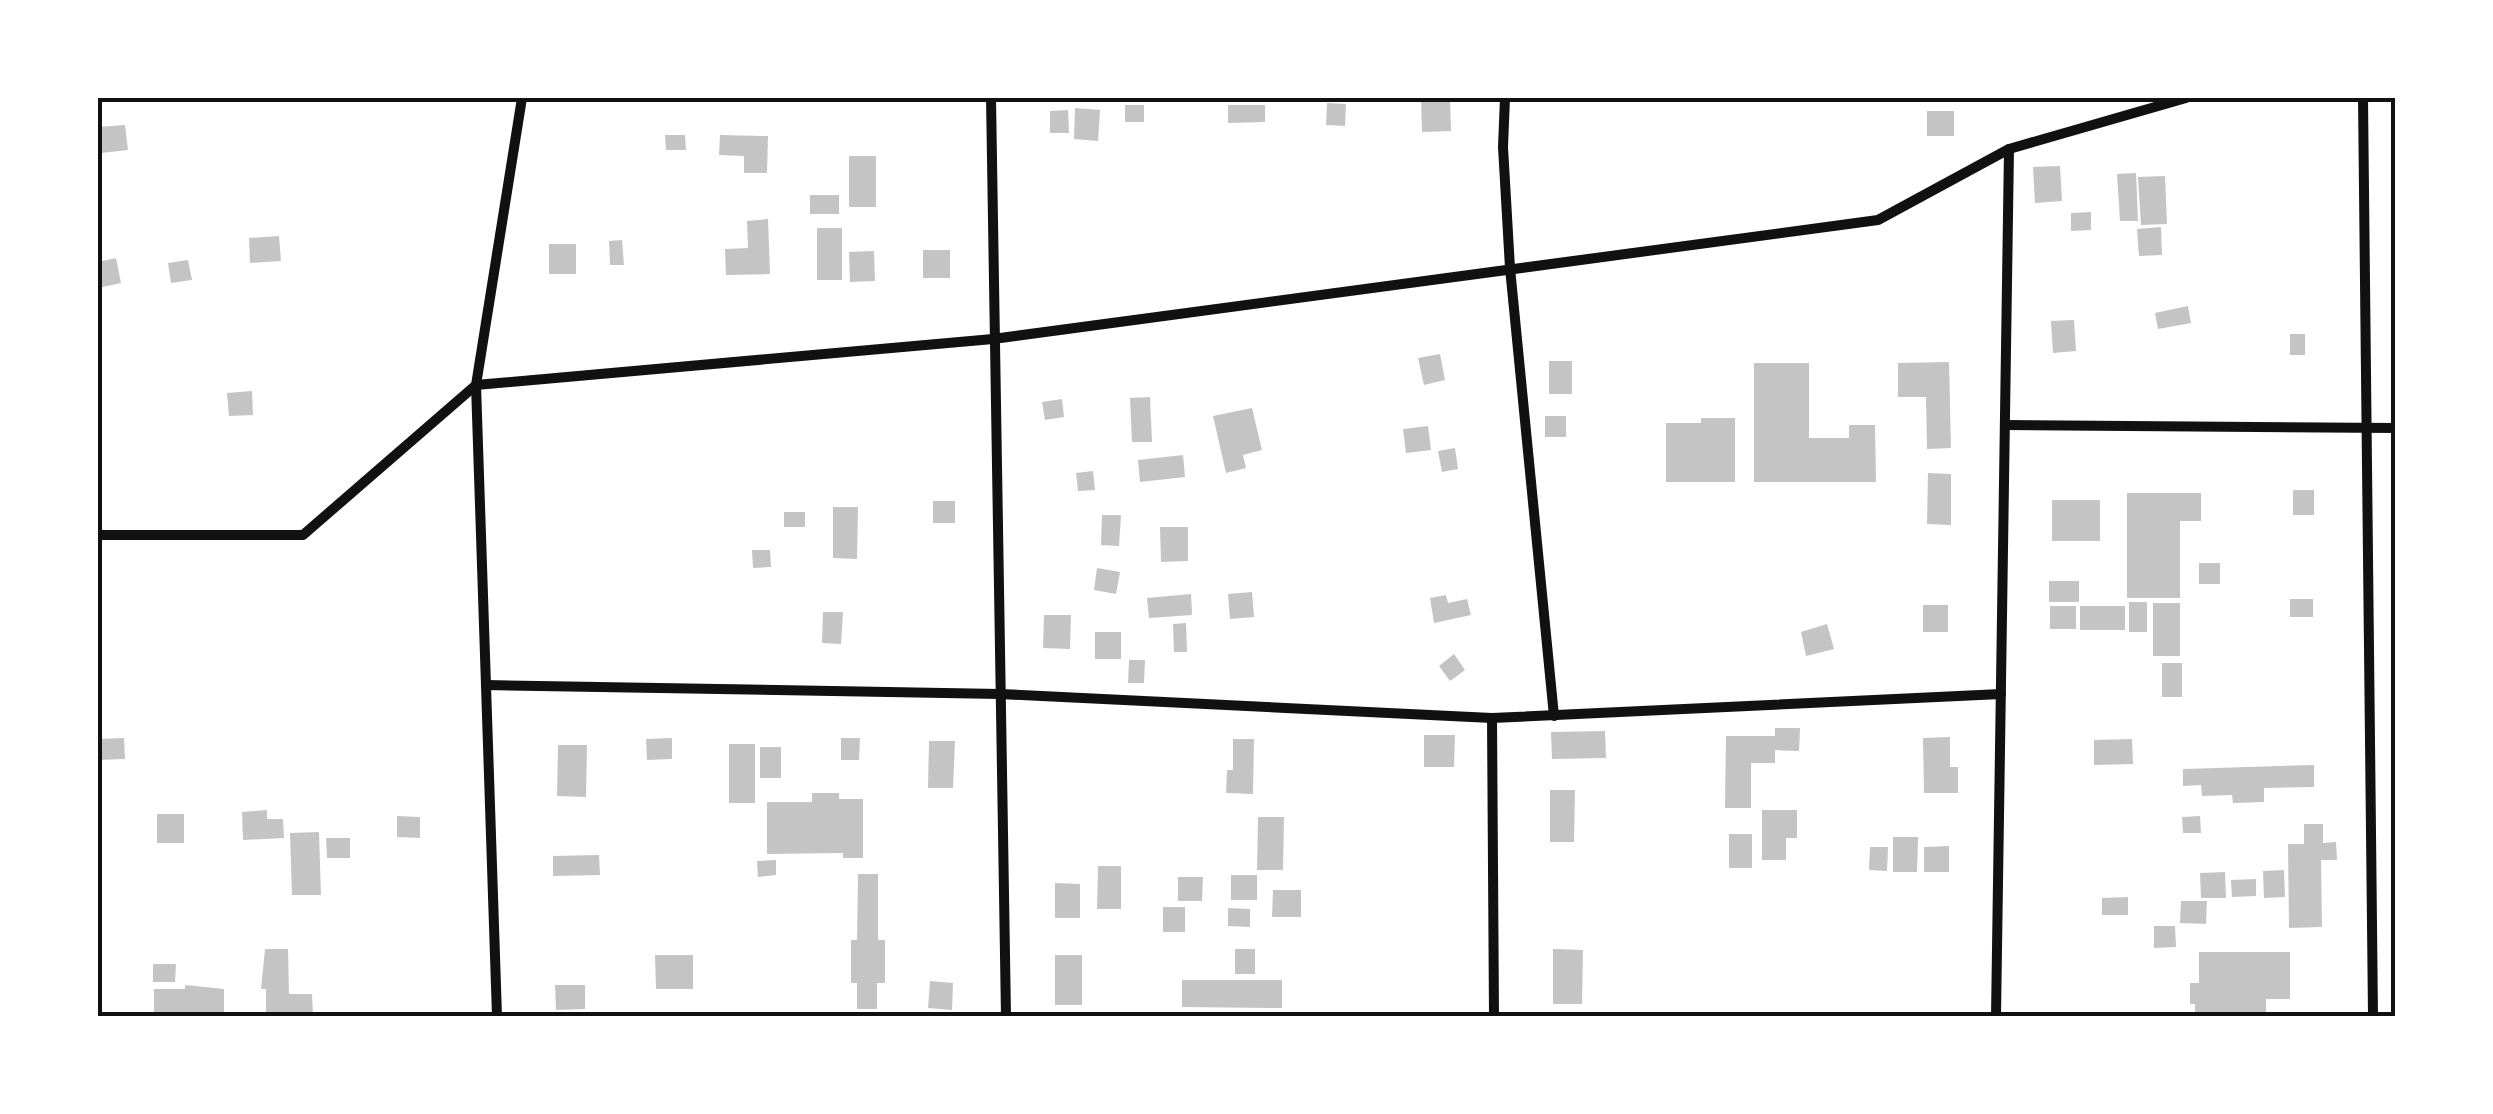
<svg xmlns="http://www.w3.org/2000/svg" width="2493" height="1114" font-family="'Golos Text',sans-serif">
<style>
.building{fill:#c4c4c4}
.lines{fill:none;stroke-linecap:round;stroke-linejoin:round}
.minor{stroke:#111;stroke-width:10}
.neatline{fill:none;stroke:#111;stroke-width:4}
</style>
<rect width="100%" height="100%" fill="#fff"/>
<!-- building -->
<g class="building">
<polygon points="1421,98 1450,98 1451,131 1422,132"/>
<polygon points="1327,103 1346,104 1345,126 1326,125"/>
<rect x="1125" y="105" width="19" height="17"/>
<polygon points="1228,105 1265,105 1265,122 1228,123"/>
<polygon points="1075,108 1100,110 1098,141 1074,139"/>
<polygon points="1068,110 1069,133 1050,133 1050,111"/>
<rect x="1927" y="111" width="27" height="25"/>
<polygon points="125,125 128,150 101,153 98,127"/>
<polygon points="665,135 685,135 686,150 666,150"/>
<polygon points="720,135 768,136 767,173 744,173 744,156 719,155"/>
<rect x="849" y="156" width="27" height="51"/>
<polygon points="2060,166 2062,201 2035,203 2033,167"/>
<polygon points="2136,173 2138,221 2120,221 2117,174"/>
<polygon points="2165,176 2167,224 2141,225 2138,177"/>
<rect x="810" y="195" width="29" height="19"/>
<polygon points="2091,212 2091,230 2071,231 2071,213"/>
<polygon points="768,219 770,274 726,275 725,249 748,248 747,221"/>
<polygon points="2161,227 2162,255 2139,256 2137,229"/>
<rect x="817" y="228" width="25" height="52"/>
<polygon points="279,236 281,261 250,263 249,238"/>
<polygon points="622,240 624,265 610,265 609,241"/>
<rect x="549" y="244" width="27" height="30"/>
<rect x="923" y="250" width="27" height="28"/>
<polygon points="874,251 875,281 850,282 849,252"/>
<polygon points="116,258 121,283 98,288 98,262"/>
<polygon points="188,260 192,280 171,283 168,263"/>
<polygon points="2188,306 2191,323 2158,329 2155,313"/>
<polygon points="2074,320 2076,351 2053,353 2051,321"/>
<rect x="2290" y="334" width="15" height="21"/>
<polygon points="1440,354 1445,380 1424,385 1418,358"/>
<rect x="1549" y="361" width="23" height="33"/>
<polygon points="1949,362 1951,448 1927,449 1926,397 1898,397 1898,363"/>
<polygon points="1754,363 1809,363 1809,438 1849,438 1849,425 1875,425 1876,482 1754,482"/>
<polygon points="252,391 253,415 229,416 227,393"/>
<polygon points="1150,397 1152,442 1132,442 1130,398"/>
<polygon points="1062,399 1064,417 1045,420 1042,402"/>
<polygon points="1252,408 1262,450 1243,455 1246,468 1226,473 1213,416"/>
<rect x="1545" y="416" width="21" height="21"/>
<polygon points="1701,418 1735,418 1735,482 1666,482 1666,423 1701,423"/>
<polygon points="1428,426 1431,450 1406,453 1403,429"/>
<polygon points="1455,448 1458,469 1442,472 1438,451"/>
<polygon points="1183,455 1185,477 1140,482 1138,460"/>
<polygon points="1093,471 1095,490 1078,491 1076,473"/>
<polygon points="1928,473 1951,474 1951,525 1927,524"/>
<rect x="2293" y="490" width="21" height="25"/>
<polygon points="2127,493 2201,493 2201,521 2180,521 2180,598 2127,598"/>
<rect x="2052" y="500" width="48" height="41"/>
<rect x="933" y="501" width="22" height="22"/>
<polygon points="833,507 858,507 857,559 833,558"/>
<rect x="784" y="512" width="21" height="15"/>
<polygon points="1102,515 1121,515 1119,546 1101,545"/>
<polygon points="1160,527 1188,527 1188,561 1161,562"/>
<polygon points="752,550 770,550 771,567 753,568"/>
<rect x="2199" y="563" width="21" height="21"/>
<polygon points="1097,568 1120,572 1116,594 1094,590"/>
<rect x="2049" y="581" width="30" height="21"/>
<polygon points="1252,592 1254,617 1230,619 1228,594"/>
<polygon points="1191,594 1192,615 1149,618 1147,598"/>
<polygon points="1446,595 1448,603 1467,599 1471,615 1434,623 1430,598"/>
<rect x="2290" y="599" width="23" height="18"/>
<rect x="2129" y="602" width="18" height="30"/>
<rect x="2153" y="603" width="27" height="53"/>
<rect x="1923" y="605" width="25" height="27"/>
<rect x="2050" y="606" width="26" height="23"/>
<rect x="2080" y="606" width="45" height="24"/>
<polygon points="823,612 843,612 841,644 822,643"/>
<polygon points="1044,615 1071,615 1070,649 1043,648"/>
<polygon points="1186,623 1187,652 1174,652 1173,624"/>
<polygon points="1827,624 1834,649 1806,656 1801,632"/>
<rect x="1095" y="632" width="26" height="27"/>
<polygon points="1454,654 1465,670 1450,681 1439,666"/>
<polygon points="1129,660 1145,660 1144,683 1128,683"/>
<rect x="2162" y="663" width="20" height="34"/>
<polygon points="1775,728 1800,728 1799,751 1775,750 1775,763 1751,763 1751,808 1725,808 1726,736 1775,736"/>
<polygon points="1605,731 1606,758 1552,759 1551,732"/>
<polygon points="1424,735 1455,735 1454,767 1424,767"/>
<polygon points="1950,737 1950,767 1958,767 1958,793 1924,793 1923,738"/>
<polygon points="124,738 125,759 98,760 98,739"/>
<polygon points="672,738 672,759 647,760 646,739"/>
<polygon points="841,738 860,738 859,760 841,760"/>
<polygon points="1233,739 1254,739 1253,794 1226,793 1227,770 1233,770"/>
<polygon points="2132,739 2133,764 2094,765 2094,740"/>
<polygon points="929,741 955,741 953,788 928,788"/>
<rect x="729" y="744" width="26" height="59"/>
<polygon points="558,745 587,745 586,797 557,796"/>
<rect x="760" y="747" width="21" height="31"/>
<polygon points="2314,765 2314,787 2264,788 2264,802 2233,803 2232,795 2202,796 2201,785 2183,786 2183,769"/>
<polygon points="1550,790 1575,790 1574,842 1550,842"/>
<polygon points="812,793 839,793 839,799 863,799 863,858 843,858 843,853 767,854 767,802 812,802"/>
<polygon points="267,810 267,819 283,819 284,838 243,840 242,812"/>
<polygon points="1762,810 1797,810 1797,838 1786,838 1786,860 1762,860"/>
<rect x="157" y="814" width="27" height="29"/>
<polygon points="397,816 420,817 420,838 397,837"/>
<polygon points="2200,816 2201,833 2183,833 2182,817"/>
<polygon points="1258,817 1284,817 1283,870 1257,870"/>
<polygon points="2304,824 2323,824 2323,843 2336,842 2337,860 2321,860 2322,927 2289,928 2288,844 2304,844"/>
<polygon points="319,832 321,895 292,895 290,833"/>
<rect x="1729" y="834" width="23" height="34"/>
<polygon points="1893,837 1918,837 1917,872 1893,872"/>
<polygon points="326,838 350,838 350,858 327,858"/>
<polygon points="1949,846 1949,872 1924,872 1924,847"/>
<polygon points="1870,847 1888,847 1887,871 1869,870"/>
<polygon points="599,855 600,875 553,876 553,856"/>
<polygon points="776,860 776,875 758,877 757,861"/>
<polygon points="1098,866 1121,866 1121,909 1097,909"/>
<polygon points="2284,870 2285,897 2264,898 2263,871"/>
<polygon points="2225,872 2226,898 2201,898 2200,873"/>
<polygon points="858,874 878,874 878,940 885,940 885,983 877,983 877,1009 857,1009 857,983 851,983 851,940 857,940"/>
<rect x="1231" y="875" width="26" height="25"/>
<polygon points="1178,877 1203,877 1202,901 1178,901"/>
<polygon points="2256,879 2256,896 2232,897 2231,880"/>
<polygon points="1055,883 1080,884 1080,918 1055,918"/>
<polygon points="1273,890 1301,890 1301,917 1272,917"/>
<polygon points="2128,897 2128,915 2102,915 2102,898"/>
<polygon points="2181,901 2207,901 2206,924 2180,923"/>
<rect x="1163" y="907" width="22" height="25"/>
<polygon points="1228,908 1250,909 1250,927 1228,926"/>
<polygon points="2154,926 2175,926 2176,947 2154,948"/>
<polygon points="265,949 288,949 289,994 312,994 313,1016 266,1016 266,989 261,989"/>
<rect x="1235" y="949" width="20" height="25"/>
<polygon points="1553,949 1583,950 1582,1004 1553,1004"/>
<polygon points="2199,952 2290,952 2290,999 2266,999 2266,1015 2195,1015 2195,1004 2190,1004 2190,983 2199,983"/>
<polygon points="655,955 693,955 693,989 656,989"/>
<rect x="1055" y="955" width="27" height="50"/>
<polygon points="153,964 176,964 175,982 153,982"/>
<polygon points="1182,980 1282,980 1282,1008 1182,1007"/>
<polygon points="930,981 953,983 952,1010 928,1008"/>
<polygon points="185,985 224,989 224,1014 154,1014 154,989 185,989"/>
<polygon points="555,985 585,985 585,1009 556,1010"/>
</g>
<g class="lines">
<!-- minor -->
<g class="minor">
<polyline points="991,98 1006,1016"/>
<polyline points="1505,98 1503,147 1510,268 1554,716"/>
<polyline points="2363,98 2373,1016"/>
<polyline points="2005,425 2396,428"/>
<polyline points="98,535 303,535 476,385 993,339 1878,220 2009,149 2186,98"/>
<polyline points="486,685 1000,694 1492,718 2001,694"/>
<polyline points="1492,718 1494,1016"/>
<polyline points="497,1016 476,385 522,98"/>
<polyline points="1996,1016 2009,149"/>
</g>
</g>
<!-- border -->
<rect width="2493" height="1114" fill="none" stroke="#ffffff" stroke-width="200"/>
<rect x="100" y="100" width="2293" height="914" class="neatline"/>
</svg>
